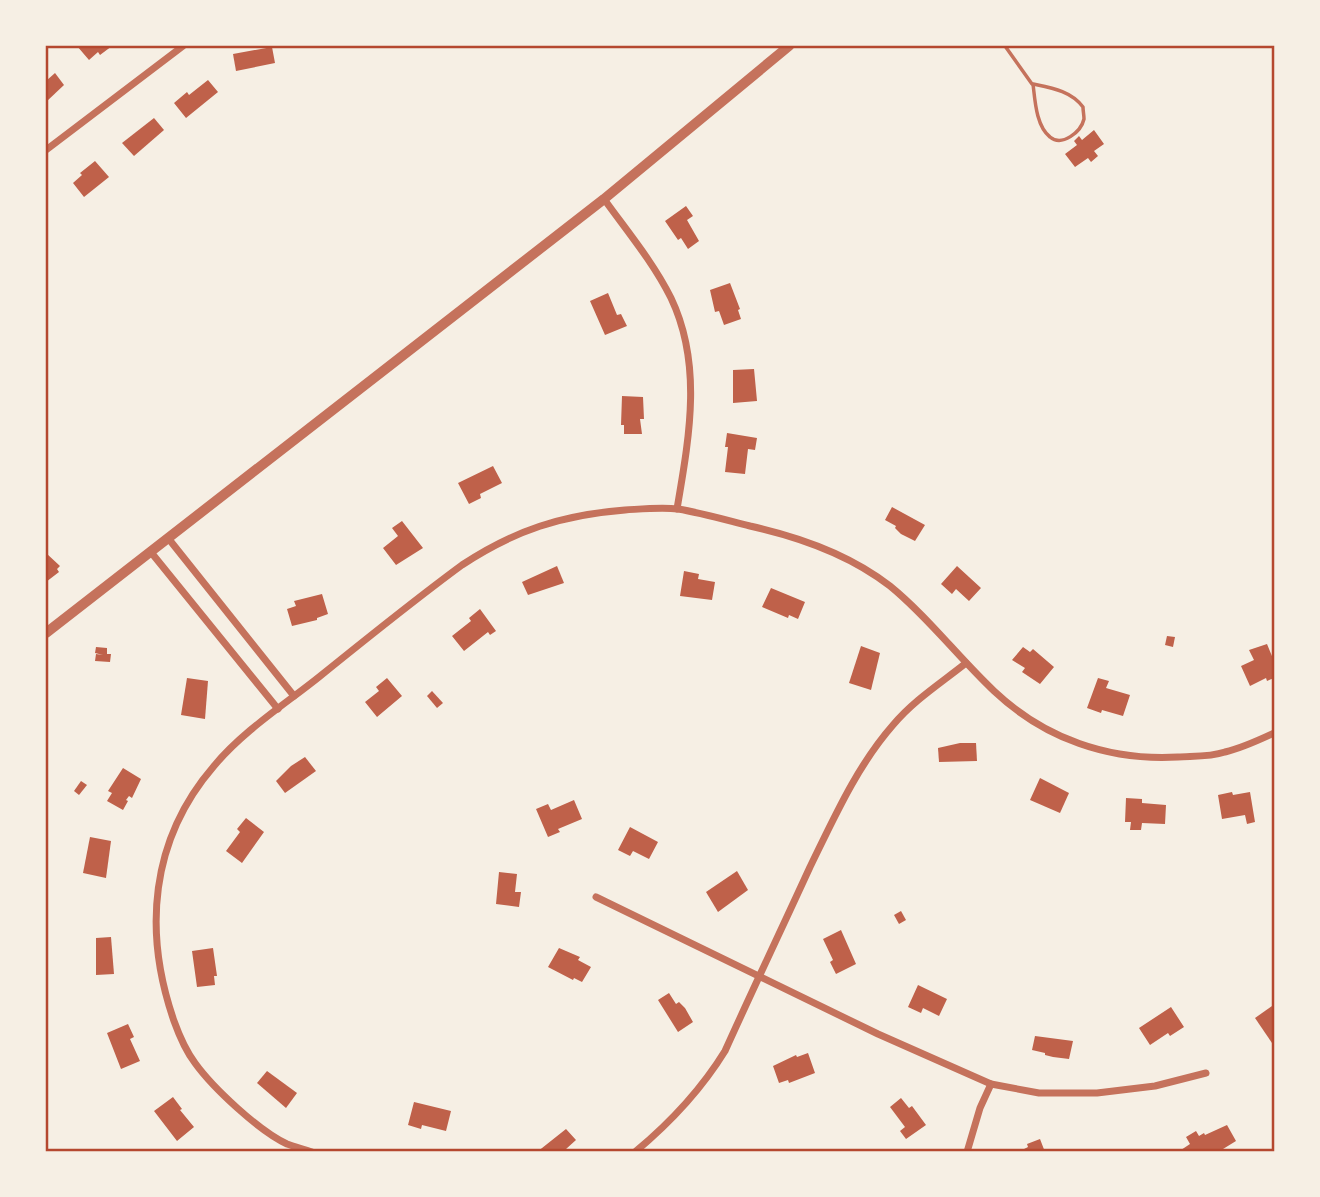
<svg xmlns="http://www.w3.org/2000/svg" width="1320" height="1197" font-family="'Playfair Display',serif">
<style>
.building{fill:#bf614a}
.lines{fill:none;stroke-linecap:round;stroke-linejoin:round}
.service{stroke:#c5725c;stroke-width:3.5}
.minor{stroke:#c5725c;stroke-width:7}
.tertiary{stroke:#c5725c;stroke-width:10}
.neatline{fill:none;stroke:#b5482f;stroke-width:2.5}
</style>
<rect width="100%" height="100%" fill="#f6efe4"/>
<!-- building -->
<g class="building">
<polygon points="77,46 112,46 100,55 98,52 89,60"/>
<polygon points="272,47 275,63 236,71 233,54"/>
<polygon points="55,73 64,85 46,102 46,81"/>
<polygon points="208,80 218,92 186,118 174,103 187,92 189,95"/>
<polygon points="154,118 164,130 134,156 122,143"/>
<polygon points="1094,130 1104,144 1094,151 1098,156 1091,162 1088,158 1075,167 1065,154 1077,145 1074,141 1079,136 1082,140"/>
<polygon points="95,161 109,177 84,197 73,183 82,175 80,173"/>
<polygon points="686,206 693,216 687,220 699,241 688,249 681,238 678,240 665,221"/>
<polygon points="730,283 740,309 738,310 741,319 724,325 719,311 715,312 710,290"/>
<polygon points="608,293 617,315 621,314 627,326 605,335 590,301"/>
<polygon points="754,369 757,401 733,403 733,370"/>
<polygon points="622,396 643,397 644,419 640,419 642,434 624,434 624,425 621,425"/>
<polygon points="727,433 757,438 755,450 748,449 745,474 725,472 728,447 725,447"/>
<polygon points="493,466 502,483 480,494 481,498 469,504 458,483"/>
<polygon points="892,507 925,525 915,541 901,534 895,528 896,526 885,520"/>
<polygon points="402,521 423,548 396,565 383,548 398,536 392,528"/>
<polygon points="46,553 60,566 57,569 59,572 46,582"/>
<polygon points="557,566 564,583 528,595 522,582"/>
<polygon points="957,566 981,588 969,601 956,589 952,594 941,584"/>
<polygon points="684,571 699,574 698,579 715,582 712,600 680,596"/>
<polygon points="771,588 805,602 798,619 789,615 788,618 762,607"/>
<polygon points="322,594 328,614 317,618 317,620 292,626 287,609 296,606 294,601"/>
<polygon points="480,609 496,631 490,635 488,632 464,651 452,636 471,621 469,618"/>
<polygon points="1167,636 1175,637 1173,647 1165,645"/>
<polygon points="1267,644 1274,661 1274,678 1267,681 1266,678 1250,686 1241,666 1254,660 1249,650"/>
<polygon points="861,646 880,653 871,690 849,683"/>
<polygon points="96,647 107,648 107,654 111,654 110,662 95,661 96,654 103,655 95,653"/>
<polygon points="1023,647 1030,652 1033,649 1054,667 1040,684 1022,672 1025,668 1012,660"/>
<polygon points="187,678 208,681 205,719 181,715"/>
<polygon points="387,678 402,696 377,717 365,702 379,691 376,687"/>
<polygon points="1098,678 1109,681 1106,688 1130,695 1123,716 1102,710 1101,713 1087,708"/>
<polygon points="432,691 443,703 437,708 427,696"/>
<polygon points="960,743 976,743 977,761 939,762 938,748"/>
<polygon points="305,757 316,771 285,793 276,781 291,766"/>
<polygon points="123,768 141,779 132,798 129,796 126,800 128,801 123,810 107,801 112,793 108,791"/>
<polygon points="1040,778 1069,793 1060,813 1030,800"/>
<polygon points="81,781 87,785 79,795 74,791"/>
<polygon points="1232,792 1233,795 1250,792 1255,822 1247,824 1245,815 1222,819 1218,795"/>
<polygon points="1126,798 1142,799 1142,803 1166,805 1165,824 1142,823 1141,830 1130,830 1131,822 1125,822"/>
<polygon points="574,800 582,819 558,829 560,832 548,837 536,809 548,804 551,810"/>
<polygon points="246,818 264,832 242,863 226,851 240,832 237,829"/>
<polygon points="630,827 658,842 649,859 633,851 630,856 618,850"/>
<polygon points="90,837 111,841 106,878 83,873"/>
<polygon points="737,871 748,890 718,912 706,892"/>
<polygon points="499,872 517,874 515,892 521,892 519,907 496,904"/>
<polygon points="901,911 906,920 899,924 894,915"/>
<polygon points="841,930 856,964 836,974 830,962 833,960 823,939"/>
<polygon points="111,937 114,974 96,975 96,938"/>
<polygon points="213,948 217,976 214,976 215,985 197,987 192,951"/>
<polygon points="559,948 580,957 578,960 591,967 582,982 574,978 573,980 548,967"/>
<polygon points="918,985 947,999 939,1016 923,1008 921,1013 908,1007"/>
<polygon points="669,993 676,1004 679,1002 685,1008 693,1022 678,1032 658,1000"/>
<polygon points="1272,1006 1274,1009 1274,1046 1255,1018"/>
<polygon points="1171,1007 1184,1027 1170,1036 1168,1033 1150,1045 1139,1028"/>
<polygon points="128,1024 134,1037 130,1039 140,1061 121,1069 107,1033"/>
<polygon points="1035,1036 1073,1041 1069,1059 1053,1057 1045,1055 1045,1053 1032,1050"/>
<polygon points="808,1053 815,1073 789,1083 788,1080 779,1083 773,1066 796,1055 797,1057"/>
<polygon points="267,1071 297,1093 286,1108 257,1083"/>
<polygon points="173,1097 182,1109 180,1110 194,1127 177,1141 154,1111"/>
<polygon points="901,1098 909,1108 912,1106 926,1125 906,1139 900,1131 905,1127 890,1107"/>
<polygon points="414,1102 451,1111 446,1131 422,1125 421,1129 408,1125"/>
<polygon points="1227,1125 1236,1141 1223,1149 1224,1152 1178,1152 1190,1144 1186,1137 1196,1131 1199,1136 1204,1133 1205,1135"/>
<polygon points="566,1129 576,1140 566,1149 568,1152 537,1152"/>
<polygon points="1040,1139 1045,1152 1018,1152 1028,1147 1027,1144"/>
</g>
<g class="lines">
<!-- service -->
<g class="service">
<polyline points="1005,46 1032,84"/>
<path d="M1033,84C1052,88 1071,91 1083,107C1083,111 1084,115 1084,119C1081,132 1062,147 1050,137C1036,126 1035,100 1033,84Z"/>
</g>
<!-- minor -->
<g class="minor">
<polyline points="46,150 183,46"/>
<path d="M604,199C627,231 653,262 671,298C703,365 689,438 677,509"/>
<polyline points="168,538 294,696"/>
<polyline points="150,551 278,709"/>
<polyline points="596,897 878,1034 991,1084 1039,1093 1097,1093 1155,1086 1206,1073"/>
<path d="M312,1152C304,1149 295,1147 287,1144C259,1131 213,1088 195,1063C186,1051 179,1035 174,1021C143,932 150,840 214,766C243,731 284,705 319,677C366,639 413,601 462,565C515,530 562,515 625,510C642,509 661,507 678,509C702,513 726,520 750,526C800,537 849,554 890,586C928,617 958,657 994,691C1045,739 1109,761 1178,757C1194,756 1210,757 1225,752C1242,748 1259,740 1274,733"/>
<path d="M635,1152C671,1122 701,1090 725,1051C753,989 782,928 810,867C834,818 857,766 893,725C914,700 941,683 966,663"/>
<polyline points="967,1152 980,1108 991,1084"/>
</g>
<!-- tertiary -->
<polyline class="tertiary" points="46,633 604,199 789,46"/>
</g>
<!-- border -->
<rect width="1320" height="1197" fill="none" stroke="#f6efe4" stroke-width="94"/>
<rect x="47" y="47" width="1226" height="1103" class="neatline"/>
</svg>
